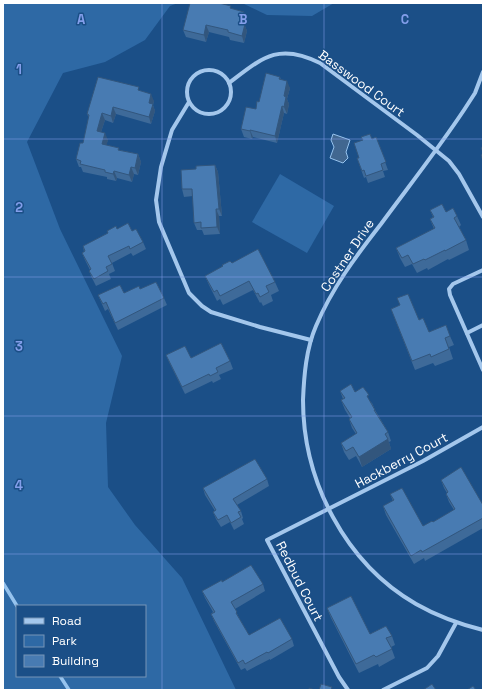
<svg xmlns="http://www.w3.org/2000/svg" width="486" height="693" font-family="'Space Grotesk',sans-serif">
<style>
.green{fill:#2e69a5;fill-rule:evenodd}
.water{fill:#416790;stroke:#96c3ee}
.lines{fill:none;stroke-linecap:round;stroke-linejoin:round}
.stream{stroke:#96c3ee;stroke-width:3.5}
.street{stroke:#a4c7ec;stroke-width:4}
.wall{fill:#3e6a99}
.shaded-wall{fill:#32567d}
.building{fill:#487bb2;stroke:#32567d}
.grid{fill:none;stroke:#839eea;stroke-width:1;stroke-opacity:0.55}
.labels{text-anchor:middle;stroke-width:3;stroke-linejoin:round;paint-order:stroke}
.street-label{font-size:13px;fill:#fff;stroke:#1b4f87}
.grid-label{font-size:13px;text-anchor:middle;font-weight:bold;fill:#839eea;stroke:#1b4f87;stroke-width:3;stroke-linejoin:round;paint-order:stroke}
</style>
<rect width="100%" height="100%" fill="#1b4f87"/>
<!-- green -->
<g class="green">
<path d="M3,3H178L170,6L145,40L105,62L63,73L27,142L60,229L122,356L106,423L108,487L135,525L182,578L236,690H3ZM17,606H145V676H17Z"/>
<polygon points="242,3 334,3 312,16 267,15"/>
<polygon points="280,174 334,206 307,253 252,222"/>
</g>
<!-- water -->
<polygon class="water" points="333,134 350,140 346,152 348,158 343,163 330,158 334,147 331,140"/>
<g class="lines">
<!-- stream -->
<g class="stream">
<polyline points="3,583 17,606"/>
<polyline points="60,676 69,690"/>
</g>
<!-- street -->
<g class="street">
<circle cx="209" cy="92" r="22"/>
<path d="M483,72L475,93L464,110C438,149 409,186 381,224C356,256 332,288 316,326C306,349 304,376 303,400C303,481 345,563 416,604C437,616 459,624 483,630"/>
<path d="M229,83C262,58 278,42 320,63L417,135L449,161L459,174L483,217"/>
<polyline points="189,102 172,130 161,167 156,200 159,222 189,293 202,306 211,312 260,327 311,340"/>
<polyline points="483,270 453,284 449,289 450,295 483,370"/>
<polyline points="467,333 483,325"/>
<polyline points="348,690 339,677 267,540 423,461 483,427"/>
<polyline points="383,690 427,668 438,656 456,623"/>
</g>
</g>
<!-- wall -->
<g class="wall">
<polygon points="232,9 244,12 247,19 245,26 247,31 244,43 230,40 229,37 209,32 206,42 186,37 183,30"/>
<polygon points="280,77 281,80 290,88 287,99 289,104 287,114 284,113 277,143 253,137 252,139 244,137 241,129 256,109 259,102"/>
<polygon points="140,91 154,101 153,105 155,111 151,124 116,114 113,123 105,120 101,132 108,140 106,145 119,148 119,150 138,154 141,162 138,175 134,174 132,182 117,178 116,181 107,179 107,177 83,172 81,167 79,167 76,159 83,143 89,118 87,114"/>
<polygon points="376,137 388,170 383,171 385,177 368,183 366,177 364,178 357,158 359,158 372,139"/>
<polygon points="215,165 218,172 222,216 219,216 220,234 204,235 202,230 197,230 194,223 193,196 184,197 182,189 196,169"/>
<polygon points="430,210 446,212 457,216 461,225 459,227 466,240 469,250 449,260 448,259 428,270 427,268 417,273 412,264 405,267 400,258 396,248 434,229 430,219 433,217"/>
<polygon points="117,229 132,231 143,242 146,249 133,256 131,253 112,263 115,271 109,274 111,279 96,286 92,278 89,271 90,270 85,260 82,253 84,252 83,246"/>
<polygon points="232,263 275,282 279,291 271,295 273,301 263,306 261,302 260,303 253,290 223,305 220,299 217,301 209,285 205,276"/>
<polygon points="140,289 164,298 167,305 118,330 108,309 105,311 98,295 124,293"/>
<polygon points="397,298 419,320 429,332 450,336 454,345 449,347 453,359 435,366 433,363 415,370 391,309 400,305"/>
<polygon points="166,355 230,361 233,369 219,375 221,379 213,383 212,381 185,394 169,362"/>
<polygon points="340,391 355,392 372,403 375,410 378,415 388,432 391,441 389,442 391,449 362,467 356,456 349,460 344,452 341,443 356,434 352,428 349,419 350,418 345,410 341,400 343,399"/>
<polygon points="267,479 269,486 237,505 241,511 243,518 242,519 244,524 234,530 230,522 221,527 216,519 213,512 215,511 205,495 203,488"/>
<polygon points="441,480 483,505 483,528 425,561 424,558 414,564 386,515 383,506 393,501 390,494 423,526 433,522 454,510 449,502 446,494 447,493 444,488"/>
<polygon points="222,582 263,584 265,591 235,609 239,618 249,635 292,639 294,646 270,660 270,659 247,671 245,668 241,670 214,621 211,614 213,612 205,598 202,591"/>
<polygon points="327,608 370,634 392,636 395,645 391,647 395,658 379,667 378,664 359,673 331,618"/>
</g>
<!-- shaded-wall -->
<g class="shaded-wall">
<polygon points="244,12 247,19 245,26 247,31 244,43 242,36 242,23"/>
<polygon points="206,25 209,32 206,42 204,35"/>
<polygon points="287,81 290,88 287,99 289,104 287,114 284,107 284,96"/>
<polygon points="151,94 154,101 153,105 155,111 151,124 149,117 149,103"/>
<polygon points="282,106 284,113 277,143 275,136"/>
<polygon points="113,107 116,114 113,123 111,116"/>
<polygon points="102,113 105,120 99,138 97,131"/>
<polygon points="250,130 253,137 252,139 250,131"/>
<polygon points="105,133 108,140 105,151 102,144"/>
<polygon points="138,154 141,162 138,175 135,168"/>
<polygon points="215,165 218,172 222,216 219,209"/>
<polygon points="131,167 134,174 132,182 129,175"/>
<polygon points="114,171 117,178 116,181 113,174"/>
<polygon points="216,209 219,216 220,234 217,227"/>
<polygon points="388,439 391,449 362,467 359,457"/>
</g>
<!-- building -->
<g class="building">
<polygon points="190,3 219,3 231,6 230,8 244,12 242,23 245,24 242,36 228,32 228,30 206,25 204,35 183,30"/>
<polygon points="266,73 280,77 279,79 287,81 284,96 286,97 284,107 282,106 275,136 250,130 250,131 241,129 246,107 256,109 257,101 259,102"/>
<polygon points="98,77 139,87 138,90 151,94 149,103 153,104 149,117 113,107 111,116 102,113 97,131 105,133 102,144 119,148 118,150 138,154 135,168 131,167 129,175 114,171 113,174 105,172 105,170 80,164 81,161 76,159 80,143 83,143 89,115 87,114"/>
<polygon points="370,134 372,139 376,137 386,162 381,164 383,170 366,176 364,170 362,171 357,158 359,158 354,143 363,140 361,137"/>
<polygon points="483,147 483,152 481,148"/>
<polygon points="483,154 483,161 481,155"/>
<polygon points="215,165 219,209 216,209 217,227 201,228 201,222 194,223 192,189 182,189 181,170 196,169 196,166"/>
<polygon points="442,204 446,212 453,208 457,216 454,218 466,240 445,251 445,250 425,260 424,259 413,264 408,255 402,258 396,248 435,228 430,219 434,217 430,210"/>
<polygon points="128,223 132,231 136,229 143,242 130,249 129,246 108,256 112,264 106,267 108,271 94,279 89,271 91,269 82,253 85,251 83,246 108,233 107,231 116,226 117,229"/>
<polygon points="258,249 275,282 266,286 269,292 260,297 258,293 256,294 249,281 220,296 217,290 214,292 205,276 223,266 222,265 230,261 232,263"/>
<polygon points="156,282 164,298 115,323 106,302 103,304 98,295 120,285 124,293 139,286 140,289"/>
<polygon points="408,294 419,320 423,318 429,332 446,325 450,336 445,338 449,349 431,357 430,354 412,361 391,309 400,305 397,298"/>
<polygon points="221,343 230,361 216,368 218,372 210,376 209,374 182,387 166,355 185,346 191,358"/>
<polygon points="351,384 355,392 363,387 369,395 367,396 375,410 374,410 388,432 385,434 388,439 359,457 353,447 346,451 341,443 357,433 349,419 352,417 341,400 345,398 340,391"/>
<polygon points="255,459 267,479 233,499 241,511 238,512 241,517 231,523 227,515 218,520 213,512 216,510 203,488"/>
<polygon points="461,467 483,505 483,518 422,552 421,550 411,556 383,506 394,500 390,494 402,488 423,526 432,521 433,522 455,509 446,494 448,492 441,480"/>
<polygon points="251,565 263,584 231,602 237,612 236,613 249,635 280,618 292,639 268,653 267,652 245,664 243,660 238,663 211,614 215,612 202,591 222,580 222,582"/>
<polygon points="351,596 370,634 386,626 392,636 386,638 392,649 376,657 374,655 356,664 327,608"/>
<polygon points="321,684 332,687 331,690 319,690"/>
<polygon points="432,684 436,690 423,690"/>
<polygon points="473,686 476,690 467,690"/>
<polygon points="309,688 315,690 309,690"/>
</g>
<!-- grid -->
<path class="grid" d="M162,3V690M324,3V690M3,139H483M3,277H483M3,416H483M3,554H483"/>
<g class="labels">
<!-- street labels -->
<g class="street-label">
<text transform="translate(362 83) rotate(36)" y="5">Basswood Court</text>
<text transform="translate(347 255) rotate(-56)" y="5">Costner Drive</text>
<text transform="translate(401 460) rotate(-28)" y="5">Hackberry Court</text>
<text transform="translate(300 581) rotate(63)" y="5">Redbud Court</text>
</g>
</g>
<g class="grid-label">
<text x="81" y="24">A</text>
<text x="243" y="24">B</text>
<text x="405" y="24">C</text>
<text x="19" y="74">1</text>
<text x="19" y="212">2</text>
<text x="19" y="351">3</text>
<text x="19" y="490">4</text>
</g>
<!-- border -->
<rect width="486" height="693" fill="none" stroke="#ffffff" stroke-width="8"/>
<!-- legend -->
<rect x="16" y="605" width="130" height="72" fill="#1b4f87" stroke="#7695b7"/>
<rect x="24" y="618" width="20" height="6" fill="#a4c7ec" stroke="#7695b7"/>
<text x="52" y="625" font-size="12" fill="#ffffff">Road</text>
<rect x="24" y="635" width="20" height="12" fill="#2e69a5" stroke="#7695b7"/>
<text x="52" y="645" font-size="12" fill="#ffffff">Park</text>
<rect x="24" y="655" width="20" height="12" fill="#487bb2" stroke="#7695b7"/>
<text x="52" y="665" font-size="12" fill="#ffffff">Building</text>
</svg>
